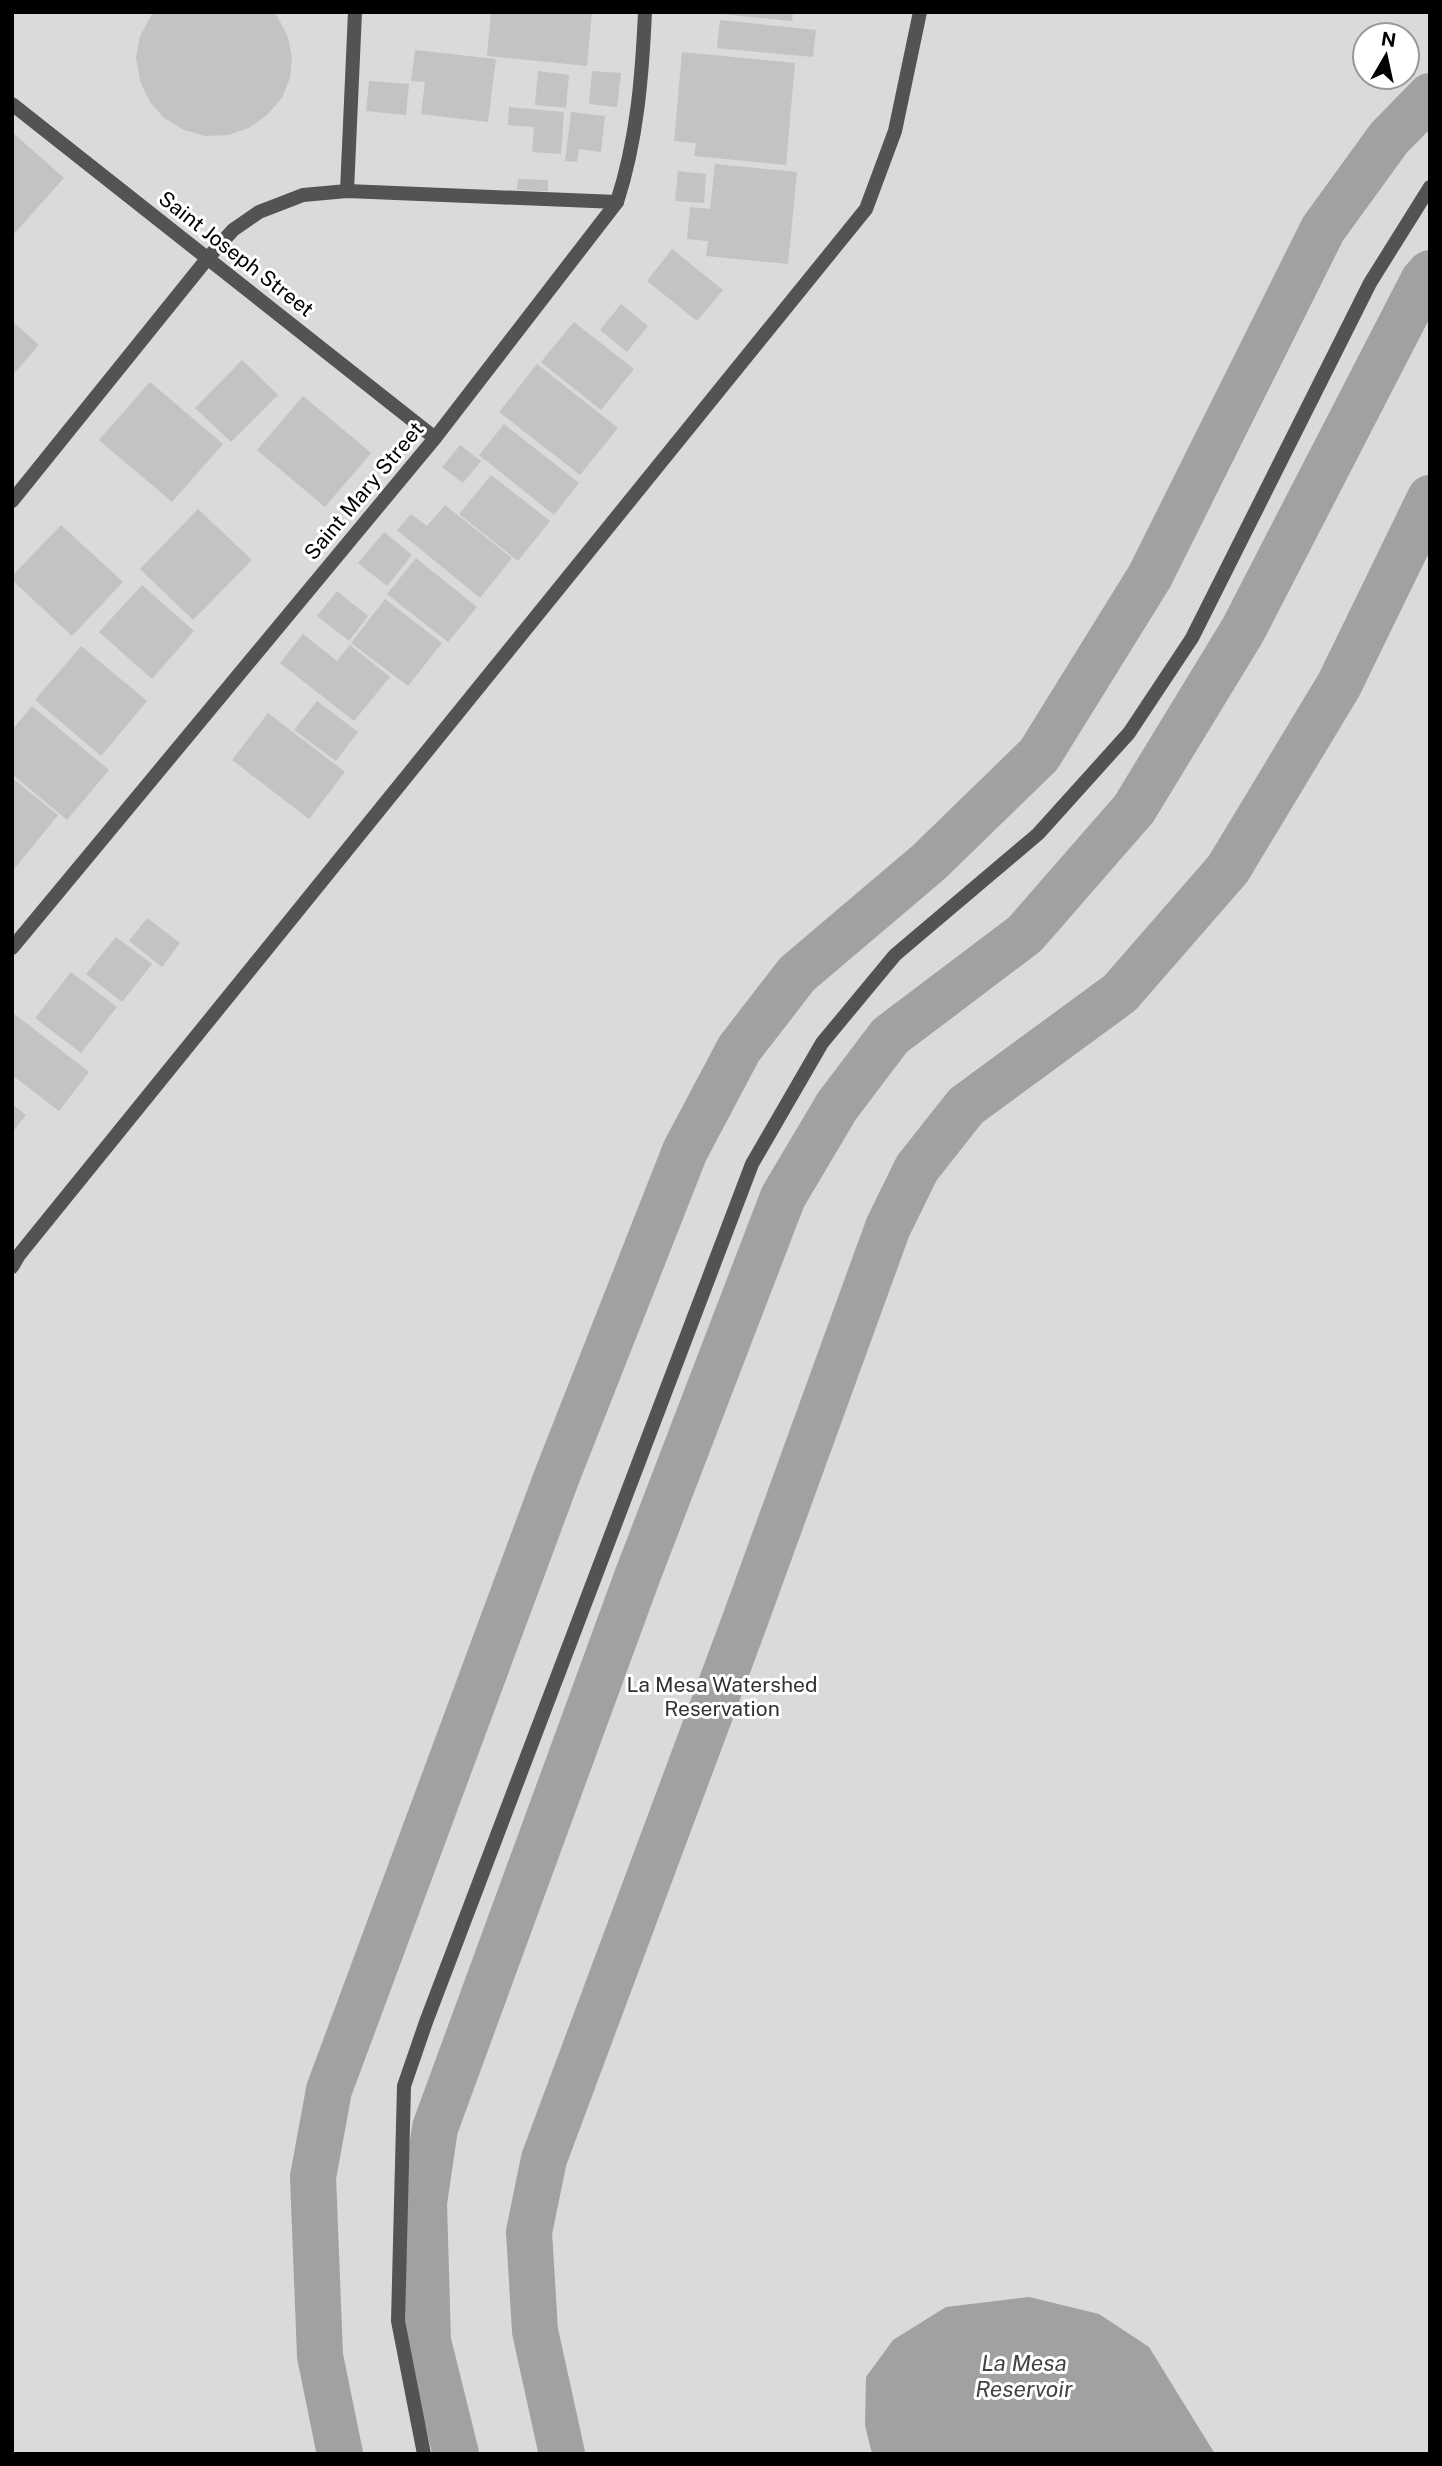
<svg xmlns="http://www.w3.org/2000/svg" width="1442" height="2466" font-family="'Public Sans',sans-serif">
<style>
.green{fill:#dadada;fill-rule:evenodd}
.water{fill:#a1a1a1}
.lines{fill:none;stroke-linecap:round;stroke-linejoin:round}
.canal{stroke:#a1a1a1;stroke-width:46}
.building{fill:#c3c3c3}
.service{stroke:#535353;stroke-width:14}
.minor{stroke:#535353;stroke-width:14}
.labels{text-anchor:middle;stroke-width:6;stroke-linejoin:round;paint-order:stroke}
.street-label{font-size:21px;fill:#000;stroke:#fff}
.park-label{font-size:21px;fill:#313131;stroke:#fff}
.water-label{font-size:23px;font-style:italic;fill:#424242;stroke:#fff}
</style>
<rect width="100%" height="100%" fill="#fff"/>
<!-- green -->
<path class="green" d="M12,12H1430V2454H12ZM1365,35H1407V77H1365Z"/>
<!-- water -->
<polygon class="water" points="1029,2297 1099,2314 1149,2347 1215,2454 872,2454 865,2425 866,2377 893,2340 946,2307"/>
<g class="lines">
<!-- canal -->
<g class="canal">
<polyline points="340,2454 320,2356 313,2177 329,2090 557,1476 685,1151 739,1049 797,974 929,862 1039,755 1150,576 1323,229 1389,138 1430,96"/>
<polyline points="456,2454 428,2341 424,2203 435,2128 637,1577 783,1197 837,1106 890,1036 1025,934 1134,809 1243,630 1423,281 1430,273"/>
<polyline points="562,2454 535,2331 529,2232 544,2159 744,1623 888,1227 917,1168 966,1106 1120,993 1228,869 1339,685 1430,498"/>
</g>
</g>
<!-- building -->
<g class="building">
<polygon points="153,12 275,12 288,37 292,58 290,78 282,98 267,115 249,128 228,135 205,136 184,130 164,118 150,102 140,81 136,58 140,36"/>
<polygon points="491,12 592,12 587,66 487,56"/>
<polygon points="722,12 793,12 792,21 722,14"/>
<polygon points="720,20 816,30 813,57 717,48"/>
<polygon points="415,50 496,59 488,122 421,114 425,82 411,81"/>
<polygon points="682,52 795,63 786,165 694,156 696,143 674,141"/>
<polygon points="538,71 569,75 566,108 535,105"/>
<polygon points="592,71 621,73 617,107 589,104"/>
<polygon points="369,81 409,84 406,115 366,111"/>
<polygon points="509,107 564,112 561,154 532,152 534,127 508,125"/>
<polygon points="571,112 605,116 601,152 579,149 577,162 565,161"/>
<polygon points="12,132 64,178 12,236"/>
<polygon points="715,164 797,172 788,264 706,256 708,241 687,239 690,207 710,209"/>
<polygon points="678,171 706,174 704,203 675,201"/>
<polygon points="518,179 548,180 548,191 517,190"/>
<polygon points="672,249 723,290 697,321 647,281"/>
<polygon points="621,304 648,326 627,352 600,330"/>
<polygon points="12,321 39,345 12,376"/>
<polygon points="574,322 634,369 601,410 541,362"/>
<polygon points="242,360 278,395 231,442 195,408"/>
<polygon points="537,364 618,428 580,475 499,412"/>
<polygon points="150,382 223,444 172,502 99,440"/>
<polygon points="303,396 371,453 325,507 257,450"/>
<polygon points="504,424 579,483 554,515 479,455"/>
<polygon points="460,445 481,461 463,483 442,467"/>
<polygon points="491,475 550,521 518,561 459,514"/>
<polygon points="445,505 512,558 480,598 397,530 411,514 427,526"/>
<polygon points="198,509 252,560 193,620 140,569"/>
<polygon points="61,525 123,582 72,636 12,580 12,576"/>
<polygon points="384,532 412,555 387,586 358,563"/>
<polygon points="416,558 477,607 448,642 387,594"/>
<polygon points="142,585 194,631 152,679 99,632"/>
<polygon points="337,591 368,616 349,641 317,616"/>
<polygon points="385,599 442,643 408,686 351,643"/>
<polygon points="303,634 337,661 350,645 390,677 354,721 280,663"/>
<polygon points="81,646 147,701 101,756 35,700"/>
<polygon points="317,701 358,732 336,761 294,730"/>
<polygon points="32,706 109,770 67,820 12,774 12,730"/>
<polygon points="268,713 345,772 309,819 232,760"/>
<polygon points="12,778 58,815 12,872"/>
<polygon points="147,918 180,943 162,967 129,941"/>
<polygon points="116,937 152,964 122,1002 86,974"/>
<polygon points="71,972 117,1007 81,1053 35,1018"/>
<polygon points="12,1012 89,1072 59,1111 12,1075"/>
<polygon points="12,1104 26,1115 12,1133"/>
</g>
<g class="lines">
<!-- service -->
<polyline class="service" points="424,2454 398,2321 404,2086 426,2022 752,1164 822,1043 895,955 1038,834 1129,733 1192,638 1370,283 1430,187"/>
<!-- minor -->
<g class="minor">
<polyline points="12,104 435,438"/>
<polyline points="347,191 355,12"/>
<polyline points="12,501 207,259 233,230 259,212 303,195 347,191 617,202"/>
<path d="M12,948L435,438L617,202C637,140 642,78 645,12"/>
<polyline points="12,1267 19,1255 866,209 895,131 920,12"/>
</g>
</g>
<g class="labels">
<!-- street labels -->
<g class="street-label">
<text transform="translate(236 254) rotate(38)" y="7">Saint Joseph Street</text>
<text transform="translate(364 491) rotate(-50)" y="7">Saint Mary Street</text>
</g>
<!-- park labels -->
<g class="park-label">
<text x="722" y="1692">La Mesa Watershed<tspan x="722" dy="24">Reservation</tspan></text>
</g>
<!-- water labels -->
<g class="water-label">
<text x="1024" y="2371">La Mesa<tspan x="1024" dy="26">Reservoir</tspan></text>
</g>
</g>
<!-- border -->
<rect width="1442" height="2466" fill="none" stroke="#000000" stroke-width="28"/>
<!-- north arrow -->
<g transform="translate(1386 56) rotate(9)"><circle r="33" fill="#ffffff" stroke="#999999" stroke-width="2"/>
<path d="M0-5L12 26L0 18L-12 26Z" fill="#000000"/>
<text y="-10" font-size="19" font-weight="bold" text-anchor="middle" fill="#000000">N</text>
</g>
</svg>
